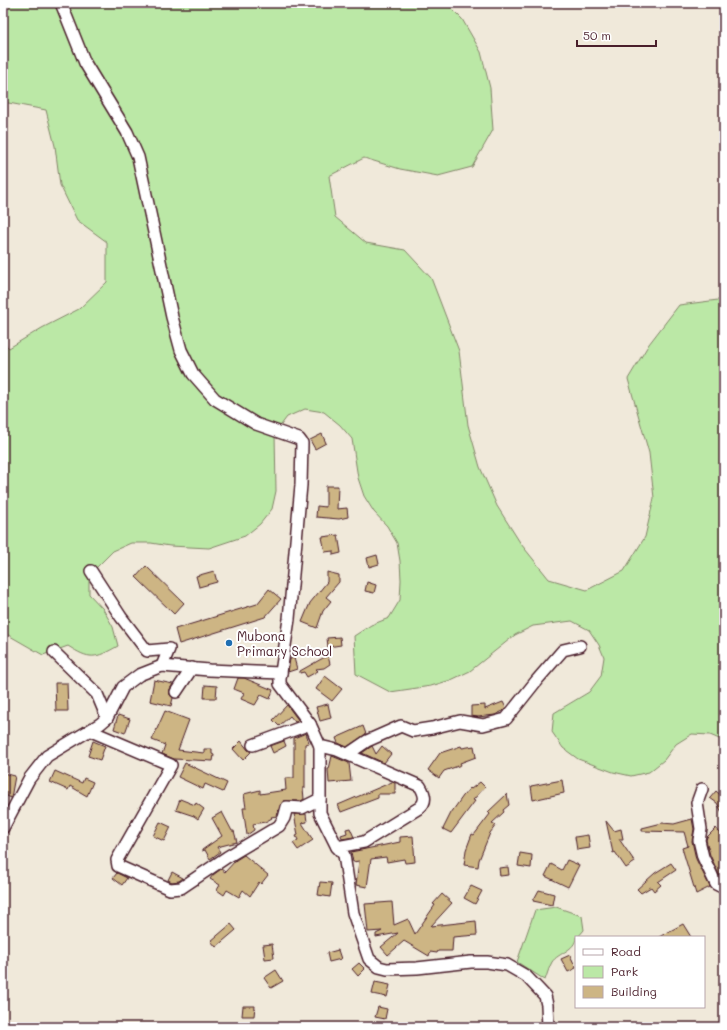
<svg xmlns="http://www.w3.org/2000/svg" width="727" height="1030" font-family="Mali,sans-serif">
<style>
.green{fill:#bbe8a6;stroke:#828468}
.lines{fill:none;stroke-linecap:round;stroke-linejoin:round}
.stream{stroke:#6e8d98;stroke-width:3}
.building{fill:#cdb584;stroke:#4a1f2b}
.minor-casing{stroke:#4a1f2b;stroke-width:14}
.minor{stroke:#fff;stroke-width:11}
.poi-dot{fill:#1f6fb2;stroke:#fff;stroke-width:1.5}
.labels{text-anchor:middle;stroke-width:4;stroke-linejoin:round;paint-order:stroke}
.poi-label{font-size:13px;fill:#4a1f2b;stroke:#fff;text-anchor:start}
</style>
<rect width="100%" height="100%" fill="#f0e9da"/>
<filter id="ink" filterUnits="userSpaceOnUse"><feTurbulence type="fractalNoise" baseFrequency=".025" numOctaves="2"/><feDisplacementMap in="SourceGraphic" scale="8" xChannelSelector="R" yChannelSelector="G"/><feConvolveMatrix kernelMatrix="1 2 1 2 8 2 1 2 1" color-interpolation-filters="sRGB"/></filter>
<g filter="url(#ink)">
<!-- green -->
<g class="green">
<path d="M3,3H446L462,19L481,52L490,88L493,130L472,167L438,176L400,169L364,158L329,176L335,217L366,243L405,250L431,278L459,351L468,425L480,467L497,506L521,544L549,579L587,590L624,571L645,537L654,498L649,453L628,379L649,344L679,305L718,300L724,305V741L710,735L692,734L676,744L664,760L649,772L631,776L613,772L578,759L563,748L552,732L554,713L589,692L601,676L604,657L599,645L589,630L572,621L533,626L515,635L470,671L451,680L431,686L390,692L356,674L354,636L371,625L389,618L400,600L401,580L400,561L397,543L387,526L374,512L364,496L358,478L352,439L340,425L324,412L305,409L287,417L275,433L276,491L272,509L260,524L245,536L209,548L170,546L151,543H131L113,551L89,575V594L103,609L113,627L118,646C95,659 90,660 68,646L43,655L3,632V342L9,348L42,328L79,309L107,282V242L77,220L60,185L55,146L46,110L3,102Z"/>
<path d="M556,907L582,916L584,930L578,937H576C576,950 558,953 552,962C549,967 547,975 545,980L517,962L535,910Z"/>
</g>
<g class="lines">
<!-- stream -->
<polyline class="stream" points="3,1021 12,1027"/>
</g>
<!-- building -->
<g class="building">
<polygon points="322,434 326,443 315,449 310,440"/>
<polygon points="326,486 338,486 337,509 347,508 348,517 339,519 316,517 317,506 326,507"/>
<polygon points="338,535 341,553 333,555 333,551 325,552 322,537"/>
<polygon points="377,555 379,564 369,567 367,558"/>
<polygon points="146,566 184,603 174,614 136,577"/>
<polygon points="214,571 217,582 199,587 196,576"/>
<polygon points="327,572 339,575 339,582 326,597 331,601 323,611 317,628 302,622 310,603 327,582"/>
<polygon points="367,582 376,585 374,593 365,591"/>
<polygon points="269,589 281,599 265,617 179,644 175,629 257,604"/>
<polygon points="340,637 341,645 328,647 327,638"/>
<polygon points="328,656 330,664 324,668 316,669 318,671 307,677 304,672 300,673 300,671 323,658"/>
<polygon points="294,658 297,669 288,672 290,659"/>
<polygon points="325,676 342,689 332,701 316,689"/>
<polygon points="238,678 244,678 273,690 270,699 261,695 255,705 241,699 244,693 234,689"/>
<polygon points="154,680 173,684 169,691 170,695 173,698 171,706 150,701"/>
<polygon points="55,683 67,683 68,711 56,711"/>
<polygon points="205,685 217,686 216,698 204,698"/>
<polygon points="503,702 506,708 503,711 495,715 478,717 471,716 471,706 485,705 485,709"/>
<polygon points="328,704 331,718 320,721 316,707"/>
<polygon points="287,705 299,721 295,722 290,716 279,726 273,720"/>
<polygon points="165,711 189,720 178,750 204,753 204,749 212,749 212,754 214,755 213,761 174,759 162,754 165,745 152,740"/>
<polygon points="118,715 130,719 125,733 114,729"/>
<polygon points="363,726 366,734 347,747 338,743 336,738"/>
<polygon points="306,733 309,743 305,744 305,788 303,788 304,799 301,801 284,801 280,805 277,816 271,817 272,818 265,822 253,824 254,830 247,835 243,808 246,808 244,794 260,790 260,794 286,790 285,778 294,778 294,738"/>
<polygon points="93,741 105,746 100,760 88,756"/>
<polygon points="241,741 248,750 251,752 243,760 233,749"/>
<polygon points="284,741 286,746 273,753 270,746"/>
<polygon points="372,746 376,754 382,746 391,754 384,763 362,753"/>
<polygon points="461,746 462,748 474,746 476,757 460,763 461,765 444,771 439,778 428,770 440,753"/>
<polygon points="332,756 349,763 351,781 329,783 328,769 329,769"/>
<polygon points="185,763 227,783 223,792 205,784 203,789 178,777"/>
<polygon points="55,771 82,783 84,778 93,782 87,796 70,786 68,790 50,782"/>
<polygon points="3,773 15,776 11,798 3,794"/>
<polygon points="562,780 564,793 533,800 531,786"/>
<polygon points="392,782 395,783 395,794 378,794 378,798 341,812 338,805"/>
<polygon points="480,782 485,787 473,800 475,801 451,833 443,829 451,813 463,796 470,788 471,789"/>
<polygon points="716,791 724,798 724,816 717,803 710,798"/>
<polygon points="507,794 509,805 503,810 504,812 492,823 496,825 490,833 479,860 478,867 464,865 466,850 472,834 474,835 490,814 488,812"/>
<polygon points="180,799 195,805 196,803 204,809 198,819 194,816 176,810"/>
<polygon points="222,812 232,831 234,831 237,842 217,847 220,852 210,859 205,850 202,851 202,850 222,836 212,818"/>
<polygon points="294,814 306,814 307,822 302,823 313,840 298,850 293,843 298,840 296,836 298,835"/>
<polygon points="692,819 694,829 692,841 696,859 710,887 696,894 682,848 688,846 684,832 642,831 642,828 662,823 674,824"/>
<polygon points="606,821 614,831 621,829 623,839 619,839 635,862 626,868 615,852 613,853"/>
<polygon points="160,822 171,827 164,841 153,836"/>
<polygon points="350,828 354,837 342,839 341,835 347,833 346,829"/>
<polygon points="716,828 724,838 724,880 721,879 710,855 706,840 707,837"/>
<polygon points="588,835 590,848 577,850 575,837"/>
<polygon points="413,836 415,862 405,863 404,859 387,862 386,857 371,859 367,887 356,885 359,861 353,862 351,852 400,842 400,837"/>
<polygon points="520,853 532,855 531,868 518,866"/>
<polygon points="244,855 268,875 261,884 259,882 250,896 243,890 239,897 227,890 224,895 217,890 220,885 210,879 213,875 221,869 225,872 236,860"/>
<polygon points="567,860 579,865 568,887 545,876 551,864 562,870"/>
<polygon points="671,863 676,870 658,882 661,885 654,891 651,887 641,893 637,889 655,873"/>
<polygon points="508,867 509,875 500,876 499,868"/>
<polygon points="172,872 183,878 179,881 172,882 168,880"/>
<polygon points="117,873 127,878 122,885 113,878"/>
<polygon points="320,882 332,883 330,897 318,895"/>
<polygon points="471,886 482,891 475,904 464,898"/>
<polygon points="539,890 554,894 552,905 533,901"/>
<polygon points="442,894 452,903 431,926 476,921 477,935 453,937 452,951 438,951 437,953 430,952 429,956 404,941 388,955 381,947 398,933 376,937 376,934 382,931 368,932 365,904 392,902 394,925 408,919 415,934 435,905 433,904"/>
<polygon points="231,924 236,930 216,947 211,941"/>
<polygon points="683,924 691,937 659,937"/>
<polygon points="272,944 274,958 265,959 263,945"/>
<polygon points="338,950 341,959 329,962 327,953"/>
<polygon points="570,955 576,968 568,972 561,959"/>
<polygon points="359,963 365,969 358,976 352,969"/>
<polygon points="276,970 283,981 271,988 264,978"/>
<polygon points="375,982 390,985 387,997 372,994"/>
<polygon points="243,1006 255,1006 254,1016 242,1016"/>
<polygon points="378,1007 387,1009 385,1019 375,1017"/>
</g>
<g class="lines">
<!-- minor casing -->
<g class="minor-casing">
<g id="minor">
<polyline points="61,3 85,63 127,132 138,157 172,317 181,350 193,374 215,399 256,424 299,439 302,443 301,485 289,619 280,679 280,684 310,724 320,746 320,813 337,847 344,855 353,913 369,959 379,967 387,969 417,968 471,962 487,962 507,965 526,976 545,996 547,1005 548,1027"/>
<polyline points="91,571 121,617 147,651 169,649 162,666"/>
<polyline points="54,652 97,694 107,718"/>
<polyline points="176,692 192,668"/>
<polyline points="91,731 171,765 117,860 118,866 170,889 181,888 227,857 279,826 284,818 287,807 302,808 320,799"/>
<polyline points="253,745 310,724"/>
<path d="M320,746L337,750L420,786C425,794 427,802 419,808L364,842L337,847"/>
<polyline points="348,754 367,741 401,726 413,731 432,728 460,721 483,725 506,719 537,680 563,650 580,646"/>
<polyline points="702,789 697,803 701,829 699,840 703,857 716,884 724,888"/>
<polyline points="3,828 29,779 47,756 100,724 107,718 123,687 139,675 162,666 209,670 281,673"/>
</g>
</g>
<!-- minor -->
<use href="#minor" class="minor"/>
</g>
</g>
<!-- markers -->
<circle class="poi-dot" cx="229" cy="643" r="4"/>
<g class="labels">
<!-- poi labels -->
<g class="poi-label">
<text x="237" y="641">Mubona<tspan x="237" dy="15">Primary School</tspan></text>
</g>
</g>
<!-- margin -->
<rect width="727" height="1030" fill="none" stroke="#fff" stroke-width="16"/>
<rect x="8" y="8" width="711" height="1014" fill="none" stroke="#4a1f2b" stroke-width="1.5" filter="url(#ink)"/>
<!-- legend -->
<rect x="575" y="936" width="130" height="72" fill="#ffffff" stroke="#b7a5aa"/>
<rect x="583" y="949" width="20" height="6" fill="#ffffff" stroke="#b7a5aa"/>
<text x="611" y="956" font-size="12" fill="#4a1f2b">Road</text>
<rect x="583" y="966" width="20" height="12" fill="#bbe8a6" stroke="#b7a5aa"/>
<text x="611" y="976" font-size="12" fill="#4a1f2b">Park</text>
<rect x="583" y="986" width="20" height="12" fill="#cdb584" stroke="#b7a5aa"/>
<text x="611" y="996" font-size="12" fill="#4a1f2b">Building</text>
<!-- scale -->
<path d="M577 40v6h79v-6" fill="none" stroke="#4a1f2b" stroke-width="2"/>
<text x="583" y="40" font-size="12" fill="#4a1f2b" stroke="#ffffff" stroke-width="3" paint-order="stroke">50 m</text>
</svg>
